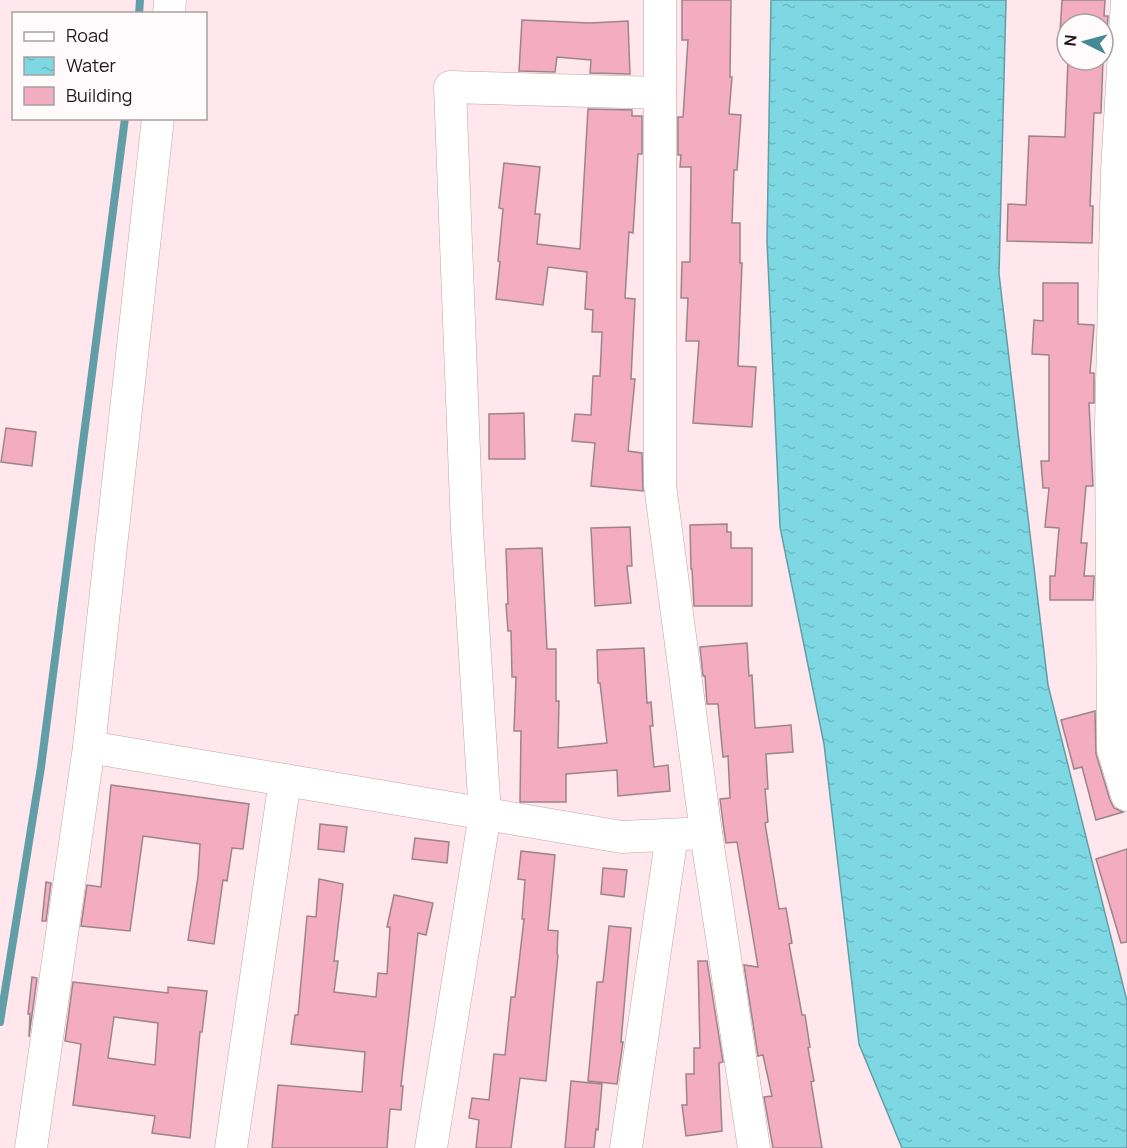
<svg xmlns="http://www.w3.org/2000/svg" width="1127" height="1148" font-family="Manrope,sans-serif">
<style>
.water{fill:url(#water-ripples);stroke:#619ea7;stroke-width:1.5}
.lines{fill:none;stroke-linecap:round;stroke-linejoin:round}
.stream{stroke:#619ea7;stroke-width:8}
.building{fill:#f3acc1;stroke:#9b858b;stroke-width:1.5;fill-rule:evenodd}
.street-casing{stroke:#bba4ab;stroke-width:33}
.street{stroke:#fff;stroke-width:32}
</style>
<defs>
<pattern id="water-ripples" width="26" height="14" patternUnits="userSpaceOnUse" patternTransform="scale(1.5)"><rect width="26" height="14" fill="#7dd8e3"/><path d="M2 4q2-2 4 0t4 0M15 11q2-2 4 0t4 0" fill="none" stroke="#6cb9c2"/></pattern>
</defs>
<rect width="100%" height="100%" fill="#ffe7ed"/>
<!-- water -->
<polygon class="water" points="771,0 1006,0 999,274 1048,685 1127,1001 1127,1148 902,1148 859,1044 824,744 780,527 767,241"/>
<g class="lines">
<!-- stream -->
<g class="stream">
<polyline points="139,14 140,0"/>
<polyline points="0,1022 41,767 125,118"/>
</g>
</g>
<!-- building -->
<g class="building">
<polygon points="682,0 731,0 730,77 732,77 729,114 741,115 737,170 734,170 732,223 740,223 740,263 742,263 738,366 756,367 752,427 693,423 699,341 686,341 688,298 681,298 682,262 690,262 691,167 680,167 681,155 678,155 678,117 683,117 688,40 682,40"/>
<polygon points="1062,0 1105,0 1104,16 1108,16 1106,50 1103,50 1103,54 1103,24 1067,24 1067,49 1059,49"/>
<polygon points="522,20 590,23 628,21 630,74 590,73 591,60 557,57 555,72 519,71"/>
<polygon points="1068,60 1103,60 1101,113 1094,113 1090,206 1093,206 1092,243 1007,241 1008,204 1026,205 1029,136 1065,137"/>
<polygon points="588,109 632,110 632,116 642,116 642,154 638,154 633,233 629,232 625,298 635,299 631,379 635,379 628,451 642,453 643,491 591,486 595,443 572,441 575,414 591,415 593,376 600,376 602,332 592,332 593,310 585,309 587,272 548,267 543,305 496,299 500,262 498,261 503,209 499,208 504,163 540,167 535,214 540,214 537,244 580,249"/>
<polygon points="1043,283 1078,283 1078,324 1094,325 1090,373 1094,373 1094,403 1089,403 1093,486 1086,486 1081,543 1087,543 1084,576 1094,576 1093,600 1050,600 1050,576 1055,576 1059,528 1045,527 1049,488 1043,488 1041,461 1049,461 1049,355 1032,354 1034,320 1043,321"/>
<polygon points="524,413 525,459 489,459 489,414"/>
<polygon points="6,428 36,432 32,466 1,462"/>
<polygon points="727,524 727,532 731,532 731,548 752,548 752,606 694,606 692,569 691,569 690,525"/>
<polygon points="630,527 632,566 627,566 631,603 595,606 591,528"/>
<polygon points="542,548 547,649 556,649 556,701 559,701 558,748 607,743 600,683 598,683 597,650 644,648 647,703 651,702 653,726 650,726 654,767 668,765 670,791 618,796 617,770 566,774 566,802 520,802 521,731 514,731 516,677 512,677 511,631 508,631 506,604 508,604 506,549"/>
<polygon points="747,643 749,676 752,675 755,728 791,725 793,752 766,754 768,789 765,789 768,822 765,823 779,909 786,908 792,943 789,944 802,1015 805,1015 810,1047 808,1048 814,1081 811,1082 822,1148 773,1148 764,1097 772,1096 763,1055 758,1056 744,965 758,967 737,842 726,843 724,830 720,799 730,798 728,756 723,757 718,704 707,704 705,676 703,676 700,647"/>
<polygon points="1095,711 1096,754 1110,800 1114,808 1123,812 1096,820 1082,767 1074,769 1061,720"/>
<polygon points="111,785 249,804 243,849 232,848 227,881 223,880 214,944 188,940 198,877 200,844 143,836 130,931 81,926 87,885 101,887"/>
<polygon points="320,824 347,827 344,852 318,849"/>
<polygon points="415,838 449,842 447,863 412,859"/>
<polygon points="1127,849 1127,942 1121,943 1096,859"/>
<polygon points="521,851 555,855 548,930 558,931 557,954 558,955 546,1081 520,1078 511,1148 476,1148 479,1120 469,1118 472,1098 489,1100 494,1054 505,1055 511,997 515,997 524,919 522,919 525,880 518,879"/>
<polygon points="603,868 627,870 624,897 601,894"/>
<polygon points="319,879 343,884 334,961 338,961 334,992 376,997 378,973 387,974 390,927 387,927 394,895 433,903 426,935 418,933 401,1086 403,1086 401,1110 390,1109 387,1148 272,1148 278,1085 362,1092 365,1052 291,1044 295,1015 298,1015 307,916 316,917"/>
<polygon points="46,882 51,883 46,921 42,921"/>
<polygon points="609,926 631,928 621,1042 623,1042 617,1084 588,1081 597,982 603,982"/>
<polygon points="698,961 707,961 723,1062 719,1063 722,1131 686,1136 682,1105 687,1105 686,1074 694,1074 694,1048 700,1048"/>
<polygon points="32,977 37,978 29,1037 30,1014 28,1014"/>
<path d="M73,982L168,993V987L207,991L202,1032H200L190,1138L152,1133L155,1116L73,1105L81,1044L65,1041ZM114,1017L158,1023L155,1065L108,1058Z"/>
<polygon points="571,1081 602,1084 598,1130 596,1129 594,1148 565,1148"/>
</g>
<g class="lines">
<!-- street casing -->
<g class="street-casing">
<g id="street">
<polyline points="660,0 660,485 706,833 754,1148"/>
<polyline points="1127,0 1117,171 1111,425 1113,749 1127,795"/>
<polyline points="169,14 170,0"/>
<polyline points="89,747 622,837 706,833"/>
<polyline points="31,1148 89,747 158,118"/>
<polyline points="231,1148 285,780"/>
<polyline points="431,1148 485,814 467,529 450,87 660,93"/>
<polyline points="626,1148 672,835"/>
</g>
</g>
<!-- street -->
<use href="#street" class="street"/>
</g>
<!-- legend -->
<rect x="12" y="12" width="195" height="108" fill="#fffafb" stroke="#a6a0a1" stroke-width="1.5"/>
<rect x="24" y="32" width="30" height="9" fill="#ffffff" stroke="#a6a0a1" stroke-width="1.5"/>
<text x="66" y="42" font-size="18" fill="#20181a">Road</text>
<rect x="24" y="57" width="30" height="18" fill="url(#water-ripples)" stroke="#a6a0a1" stroke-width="1.5"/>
<text x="66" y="72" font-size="18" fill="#20181a">Water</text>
<rect x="24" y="87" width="30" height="18" fill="#f3acc1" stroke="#a6a0a1" stroke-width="1.5"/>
<text x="66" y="102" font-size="18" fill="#20181a">Building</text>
<!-- north arrow -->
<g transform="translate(1085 42) rotate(276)"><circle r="28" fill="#fffafb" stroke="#a6a0a1" stroke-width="1.5"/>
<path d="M0-4.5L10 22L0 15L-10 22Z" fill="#438a92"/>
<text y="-9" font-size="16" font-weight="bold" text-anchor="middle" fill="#20181a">N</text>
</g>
</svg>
